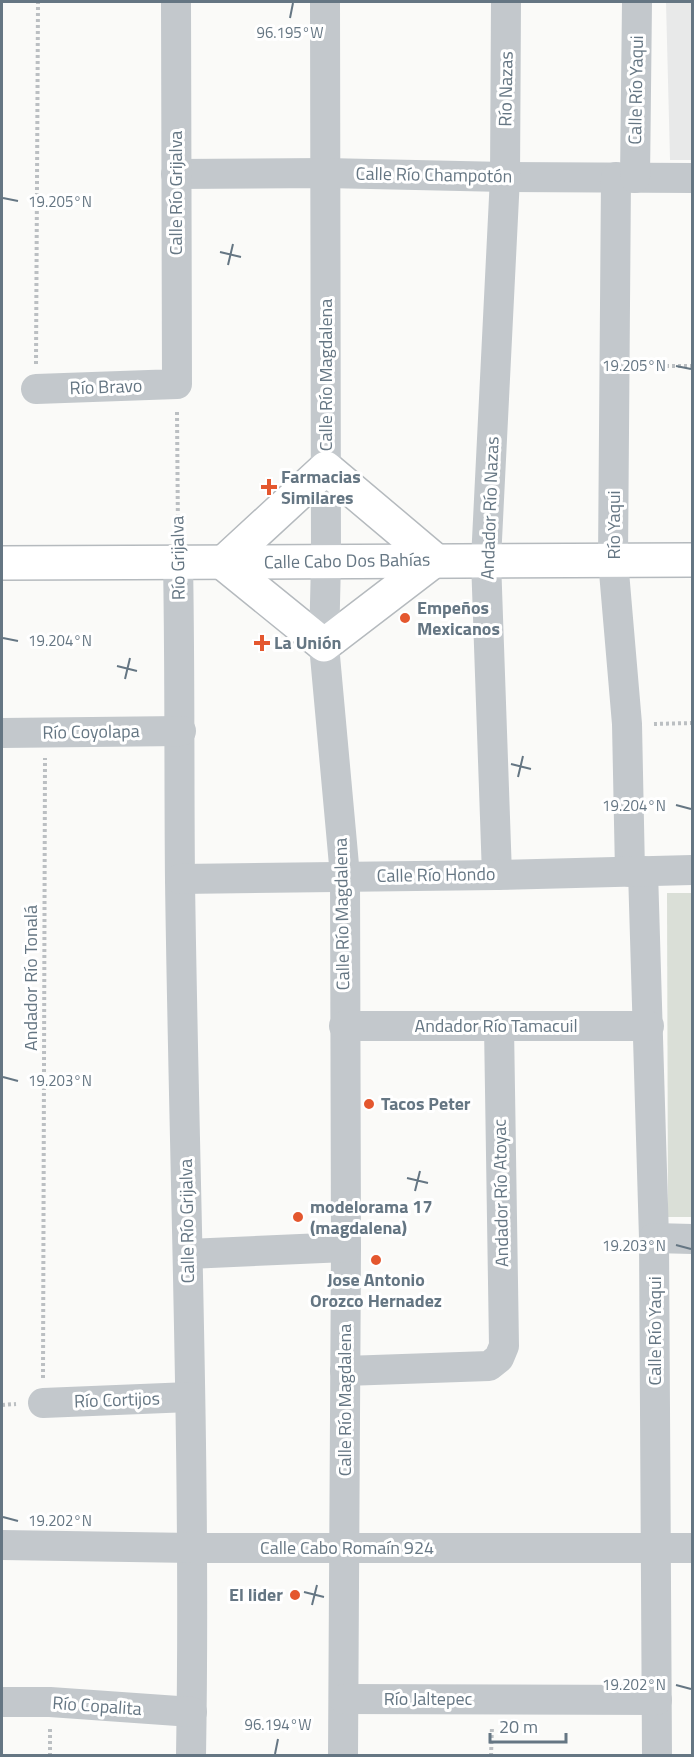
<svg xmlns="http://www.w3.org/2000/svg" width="694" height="1757" font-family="'Titillium Web',sans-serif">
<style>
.built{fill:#e8e9e9}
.green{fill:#dadfd7}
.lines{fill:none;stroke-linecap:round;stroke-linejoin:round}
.major-casing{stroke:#b5babe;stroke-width:36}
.path{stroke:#bbbfc2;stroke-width:4;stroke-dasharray:3 3;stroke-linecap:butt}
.minor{stroke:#c3c8cc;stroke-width:30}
.major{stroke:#fff;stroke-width:33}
.ticks{fill:none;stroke:#657683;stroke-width:2}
.poi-dot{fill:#e4572e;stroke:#fff;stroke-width:2}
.labels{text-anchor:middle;stroke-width:6;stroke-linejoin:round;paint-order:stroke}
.street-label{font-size:18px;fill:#657683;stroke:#fff}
.poi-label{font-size:18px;font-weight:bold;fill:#657683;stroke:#fff;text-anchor:start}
.ticks-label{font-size:15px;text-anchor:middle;fill:#657683;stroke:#fff;stroke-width:6;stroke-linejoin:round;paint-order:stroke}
</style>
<rect width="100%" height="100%" fill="#fafaf8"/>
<!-- built -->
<polygon class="built" points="666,2 692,2 692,160 670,160"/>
<!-- green -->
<polygon class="green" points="667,893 692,893 692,1217 668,1217"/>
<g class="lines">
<!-- major casing -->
<g class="major-casing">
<g id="major">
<polygon points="326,468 435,560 324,645 223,563"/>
<polyline points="2,563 692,560"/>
</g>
</g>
<!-- path -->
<g class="path">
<polyline points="36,364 38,2"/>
<polyline points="642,366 692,366"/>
<polyline points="177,412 178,534"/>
<polyline points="654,724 692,723"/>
<polyline points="43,1378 45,758"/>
<polyline points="2,1405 16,1404"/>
<polyline points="50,1729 50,1756"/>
<polyline points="491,1756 492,1726"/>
</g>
<!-- minor -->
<g class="minor">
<polyline points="325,2 326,561 324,645 345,876 346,1247 343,1756"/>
<polyline points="176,174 326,173 505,177 692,178"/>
<polyline points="616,177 613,560 627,724 630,872"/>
<polyline points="635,178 637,2"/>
<polyline points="36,389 177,384 176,2"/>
<path d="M178,563C180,669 179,775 180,880C184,1172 196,1464 191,1756"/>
<polyline points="2,733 181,731"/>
<polyline points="643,871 654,1238 657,1756"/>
<polyline points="497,875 486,560 505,177 506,2"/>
<polyline points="180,879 497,875 692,870"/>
<polyline points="344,1026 649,1026"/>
<polyline points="654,1238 692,1239"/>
<polyline points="188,1254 346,1247"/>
<polyline points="345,1371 489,1366 499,1358 504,1346 499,1026"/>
<polyline points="43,1403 190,1397"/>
<polyline points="2,1545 193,1548 692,1548"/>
<polyline points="344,1699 657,1700"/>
<polyline points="2,1702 50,1702 192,1712"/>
</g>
<!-- major -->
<use href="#major" class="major"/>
</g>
<!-- ticks -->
<path class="ticks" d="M290,18L293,3M3,198L18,201M220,252L241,257M228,265L233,244M676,366L691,369M3,638L18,641M117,666L137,671M125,679L130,658M511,764L531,769M518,777L523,756M676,805L691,809M3,1077L18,1081M407,1178L428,1183M415,1191L420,1171M676,1245L691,1249M3,1517L18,1521M304,1592L324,1597M312,1605L317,1585M676,1685L691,1689M275,1754L278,1739"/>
<!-- markers -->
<g class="poi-dot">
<path d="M266 478h6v6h6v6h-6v6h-6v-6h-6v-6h6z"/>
<circle cx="405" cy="618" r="6"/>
<path d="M259 634h6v6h6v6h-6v6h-6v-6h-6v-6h6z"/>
<circle cx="369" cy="1104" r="6"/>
<circle cx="298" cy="1217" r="6"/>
<circle cx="376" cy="1260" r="6"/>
<circle cx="295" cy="1595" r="6"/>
</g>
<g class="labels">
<!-- street labels -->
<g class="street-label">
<text transform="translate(506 89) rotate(-89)" y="6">Río Nazas</text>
<text transform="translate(636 90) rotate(-89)" y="6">Calle Río Yaqui</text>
<text transform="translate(434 175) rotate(1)" y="6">Calle Río Champotón</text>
<text transform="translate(176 193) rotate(-90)" y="6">Calle Río Grijalva</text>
<text transform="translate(326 375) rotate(-90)" y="6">Calle Río Magdalena</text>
<text transform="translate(106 387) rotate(-2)" y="6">Río Bravo</text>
<text transform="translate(490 508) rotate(-88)" y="6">Andador Río Nazas</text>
<text transform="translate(614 525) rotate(-90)" y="6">Río Yaqui</text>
<text transform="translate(178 558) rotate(-91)" y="6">Río Grijalva</text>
<text transform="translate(347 561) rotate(-1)" y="6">Calle Cabo Dos Bahías</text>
<text transform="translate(91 732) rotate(-1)" y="6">Río Coyolapa</text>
<text transform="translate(436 875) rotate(-1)" y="6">Calle Río Hondo</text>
<text transform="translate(342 914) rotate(-91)" y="6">Calle Río Magdalena</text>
<text transform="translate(31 978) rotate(-90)" y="6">Andador Río Tonalá</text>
<text x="496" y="1032">Andador Río Tamacuil</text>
<text transform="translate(501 1193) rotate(-91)" y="6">Andador Río Atoyac</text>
<text transform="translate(187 1221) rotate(-91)" y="6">Calle Río Grijalva</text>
<text transform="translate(655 1331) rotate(-90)" y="6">Calle Río Yaqui</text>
<text transform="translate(117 1400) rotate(-2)" y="6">Río Cortijos</text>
<text transform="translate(345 1400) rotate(-90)" y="6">Calle Río Magdalena</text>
<text x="347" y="1554">Calle Cabo Romaín 924</text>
<text x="428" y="1705">Río Jaltepec</text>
<text transform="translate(97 1706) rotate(4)" y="6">Río Copalita</text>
</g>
<!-- poi labels -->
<g class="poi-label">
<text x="281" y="483">Farmacias<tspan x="281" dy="21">Similares</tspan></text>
<text x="417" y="614">Empeños<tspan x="417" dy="21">Mexicanos</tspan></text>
<text x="274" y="649">La Unión</text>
<text x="381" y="1110">Tacos Peter</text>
<text x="310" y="1213">modelorama 17<tspan x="310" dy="21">(magdalena)</tspan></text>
<text x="376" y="1286" text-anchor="middle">Jose Antonio<tspan x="376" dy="21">Orozco Hernadez</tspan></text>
<text x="283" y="1601" text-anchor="end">El lider</text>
</g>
</g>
<g class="ticks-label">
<text x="290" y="38">96.195°W</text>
<text x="60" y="207">19.205°N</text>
<text x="634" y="371">19.205°N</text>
<text x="60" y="646">19.204°N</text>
<text x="634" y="811">19.204°N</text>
<text x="60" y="1086">19.203°N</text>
<text x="634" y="1251">19.203°N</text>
<text x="60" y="1526">19.202°N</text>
<text x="634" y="1690">19.202°N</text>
<text x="278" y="1730">96.194°W</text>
</g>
<!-- border -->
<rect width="694" height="1757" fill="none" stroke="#657683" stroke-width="6"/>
<!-- scale -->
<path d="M490 1733v9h76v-9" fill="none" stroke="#657683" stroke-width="3"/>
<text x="499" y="1733" font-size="18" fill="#657683" stroke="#ffffff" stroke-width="4.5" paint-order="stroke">20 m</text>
</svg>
